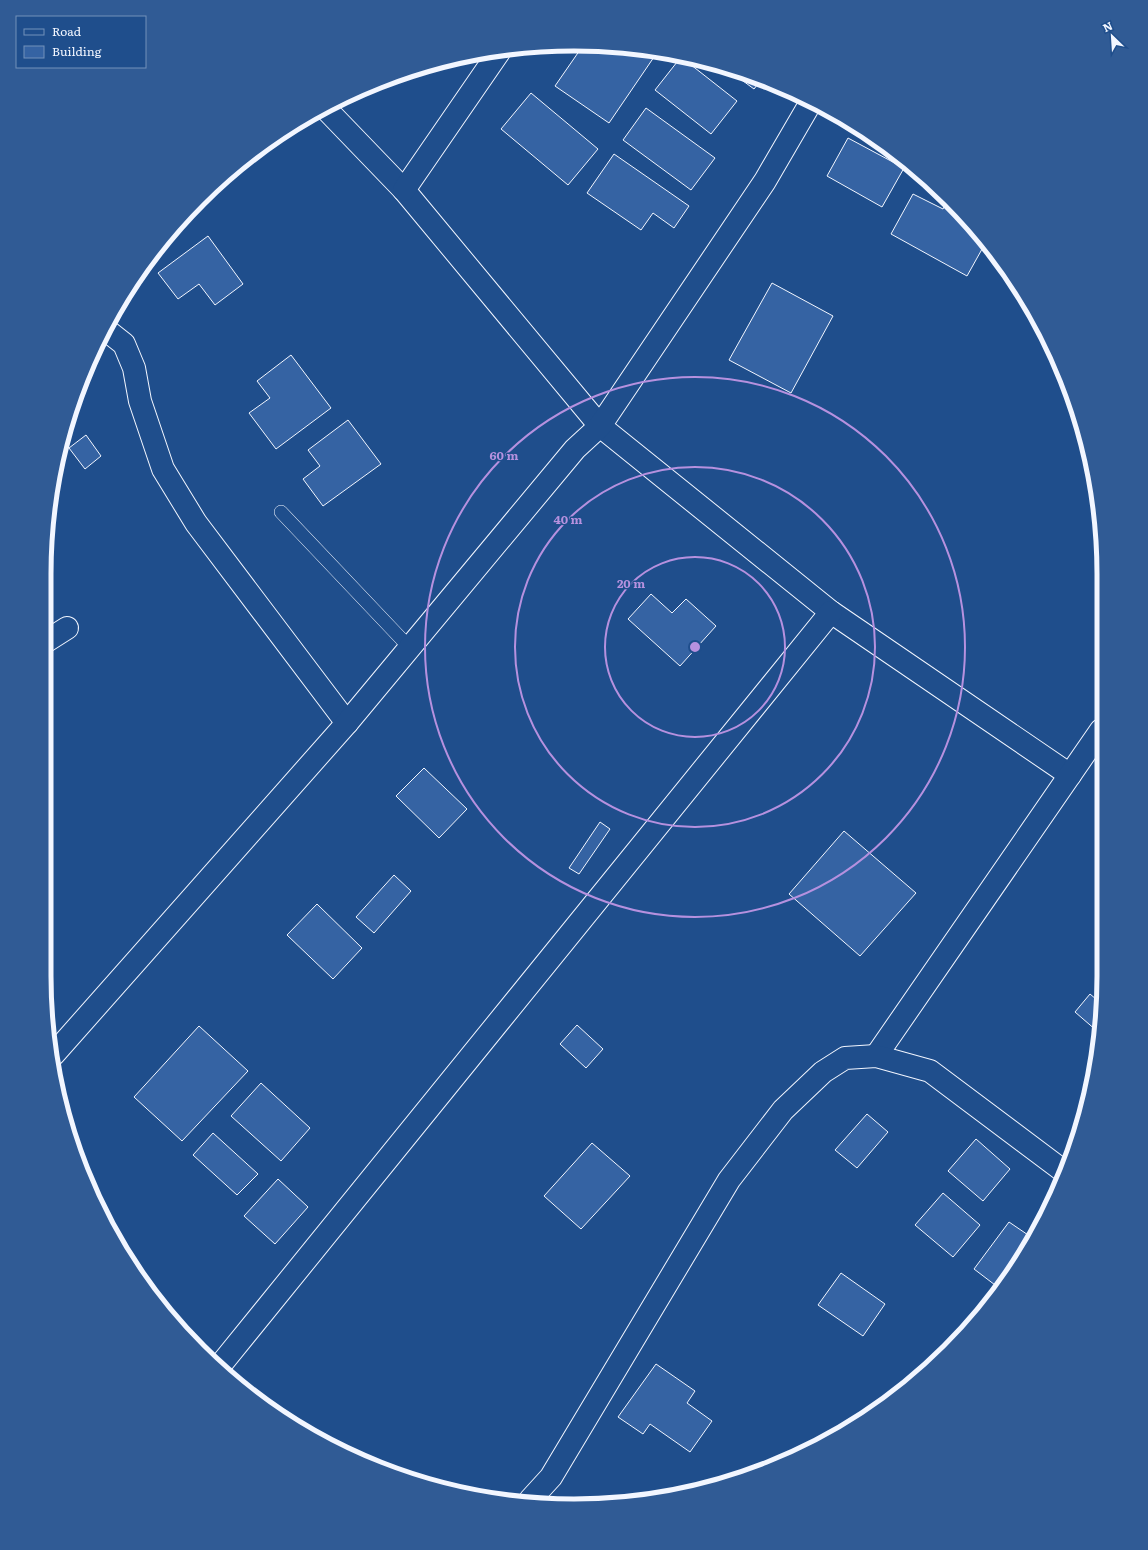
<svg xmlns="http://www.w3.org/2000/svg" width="1148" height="1550" font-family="Literata,serif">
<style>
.building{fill:#3563a3;stroke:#f2f6ff}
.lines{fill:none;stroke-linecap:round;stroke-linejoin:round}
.service-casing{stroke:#f2f6ff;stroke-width:14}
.minor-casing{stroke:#f2f6ff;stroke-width:24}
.service{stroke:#1f4e8c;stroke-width:13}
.minor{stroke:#1f4e8c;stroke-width:22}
.ring{fill:none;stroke:#b691df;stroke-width:2}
.rim{fill:none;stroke:#f2f6ff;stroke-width:5}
.centre{fill:#b691df;stroke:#1f4e8c;stroke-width:2}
.ring-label{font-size:12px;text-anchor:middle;font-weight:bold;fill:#b691df;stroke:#1f4e8c;stroke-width:3;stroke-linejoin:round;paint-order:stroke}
</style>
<rect width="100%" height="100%" fill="#1f4e8c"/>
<!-- building -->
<g class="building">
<polygon points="582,47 643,49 654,57 609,123 555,86"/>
<polygon points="681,57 737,101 711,134 655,90"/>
<polygon points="724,67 745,72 761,80 754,89"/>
<polygon points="531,93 598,149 568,185 501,129"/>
<polygon points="646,108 715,158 691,190 623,140"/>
<polygon points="848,138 904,168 882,207 827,176"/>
<polygon points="614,154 689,206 674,228 653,213 641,230 587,193"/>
<polygon points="913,194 943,209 947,201 986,242 967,276 891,234"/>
<polygon points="208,236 243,284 215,305 199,284 178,299 158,273"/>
<polygon points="772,283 833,316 791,393 729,360"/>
<polygon points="291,355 331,408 276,449 249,413 270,398 257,381"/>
<polygon points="348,420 381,464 323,506 303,479 320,466 308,450"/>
<polygon points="86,435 101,456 85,469 69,448"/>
<polygon points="651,594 672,613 686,599 716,626 680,666 628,619"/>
<polygon points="424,768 467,809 439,838 396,796"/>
<polygon points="600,822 610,829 579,874 569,868"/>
<polygon points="844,831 916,893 860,956 789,894"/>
<polygon points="394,875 411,891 374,933 356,917"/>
<polygon points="317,904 362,948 333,979 287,935"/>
<polygon points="1090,994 1103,1005 1100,1027 1097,1031 1075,1012"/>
<polygon points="577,1025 603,1049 586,1068 560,1044"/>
<polygon points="199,1026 248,1071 182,1141 134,1097"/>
<polygon points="261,1083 310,1128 281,1161 231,1116"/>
<polygon points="867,1114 888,1132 857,1168 835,1150"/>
<polygon points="213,1133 258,1174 237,1195 193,1155"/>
<polygon points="976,1139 1010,1169 983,1201 948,1171"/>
<polygon points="592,1143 630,1176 581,1229 544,1196"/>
<polygon points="278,1179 308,1207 275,1244 244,1216"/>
<polygon points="943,1193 980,1225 953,1257 915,1225"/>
<polygon points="1009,1222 1034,1239 999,1288 974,1269"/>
<polygon points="841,1273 885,1304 863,1336 818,1305"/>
<polygon points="656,1364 695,1391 687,1403 712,1421 690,1452 650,1424 643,1434 618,1417"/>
</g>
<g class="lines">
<!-- service casing -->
<g class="service-casing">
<polyline id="service" points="281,512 410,648"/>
</g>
<!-- minor casing -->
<g class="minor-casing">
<g id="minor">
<polyline points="325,108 404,190 600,426 831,612 1070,775"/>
<polyline points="404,190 499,52"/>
<polyline points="105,329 124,344 134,368 140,401 163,469 196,523 347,723"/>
<polyline points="45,642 67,628"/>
<polyline points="54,1054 347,723 575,449 600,426 765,181 811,102"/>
<polyline points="876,1056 1101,730"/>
<polyline points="218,1368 831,612"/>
<polyline points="530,1500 551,1477 729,1180 783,1110 823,1072 845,1058 876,1056 930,1071 1062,1170"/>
</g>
</g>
<!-- service -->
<use href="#service" class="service"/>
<!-- minor -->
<use href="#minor" class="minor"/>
</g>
<!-- distance rings -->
<g class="ring">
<circle cx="695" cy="647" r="90"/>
<circle cx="695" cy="647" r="180"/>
<circle cx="695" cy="647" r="270"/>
</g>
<!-- crop -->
<path d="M0 0H1148V1550H0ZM574 51H574A523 523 0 0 1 1097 574V976A523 523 0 0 1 574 1499H574A523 523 0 0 1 51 976V574A523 523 0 0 1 574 51Z" fill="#305b95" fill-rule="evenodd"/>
<path class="rim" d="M574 51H574A523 523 0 0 1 1097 574V976A523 523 0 0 1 574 1499H574A523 523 0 0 1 51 976V574A523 523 0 0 1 574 51Z"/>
<circle cx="695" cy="647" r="6" class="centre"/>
<g class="ring-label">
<text x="504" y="460">60 m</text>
<text x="568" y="524">40 m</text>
<text x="631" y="588">20 m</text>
</g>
<!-- legend -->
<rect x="16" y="16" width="130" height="52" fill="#1f4e8c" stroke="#7391ba"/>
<rect x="24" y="29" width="20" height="6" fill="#1f4e8c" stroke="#7391ba"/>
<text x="52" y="36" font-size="12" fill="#f2f6ff">Road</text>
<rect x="24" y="46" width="20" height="12" fill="#3563a3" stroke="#7391ba"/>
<text x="52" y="56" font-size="12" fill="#f2f6ff">Building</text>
<!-- north arrow -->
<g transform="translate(1112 36) rotate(335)" stroke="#1f4e8c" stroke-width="3" paint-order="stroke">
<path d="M0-3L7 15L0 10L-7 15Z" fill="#f2f6ff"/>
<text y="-6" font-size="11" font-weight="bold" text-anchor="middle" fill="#f2f6ff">N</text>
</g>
</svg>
